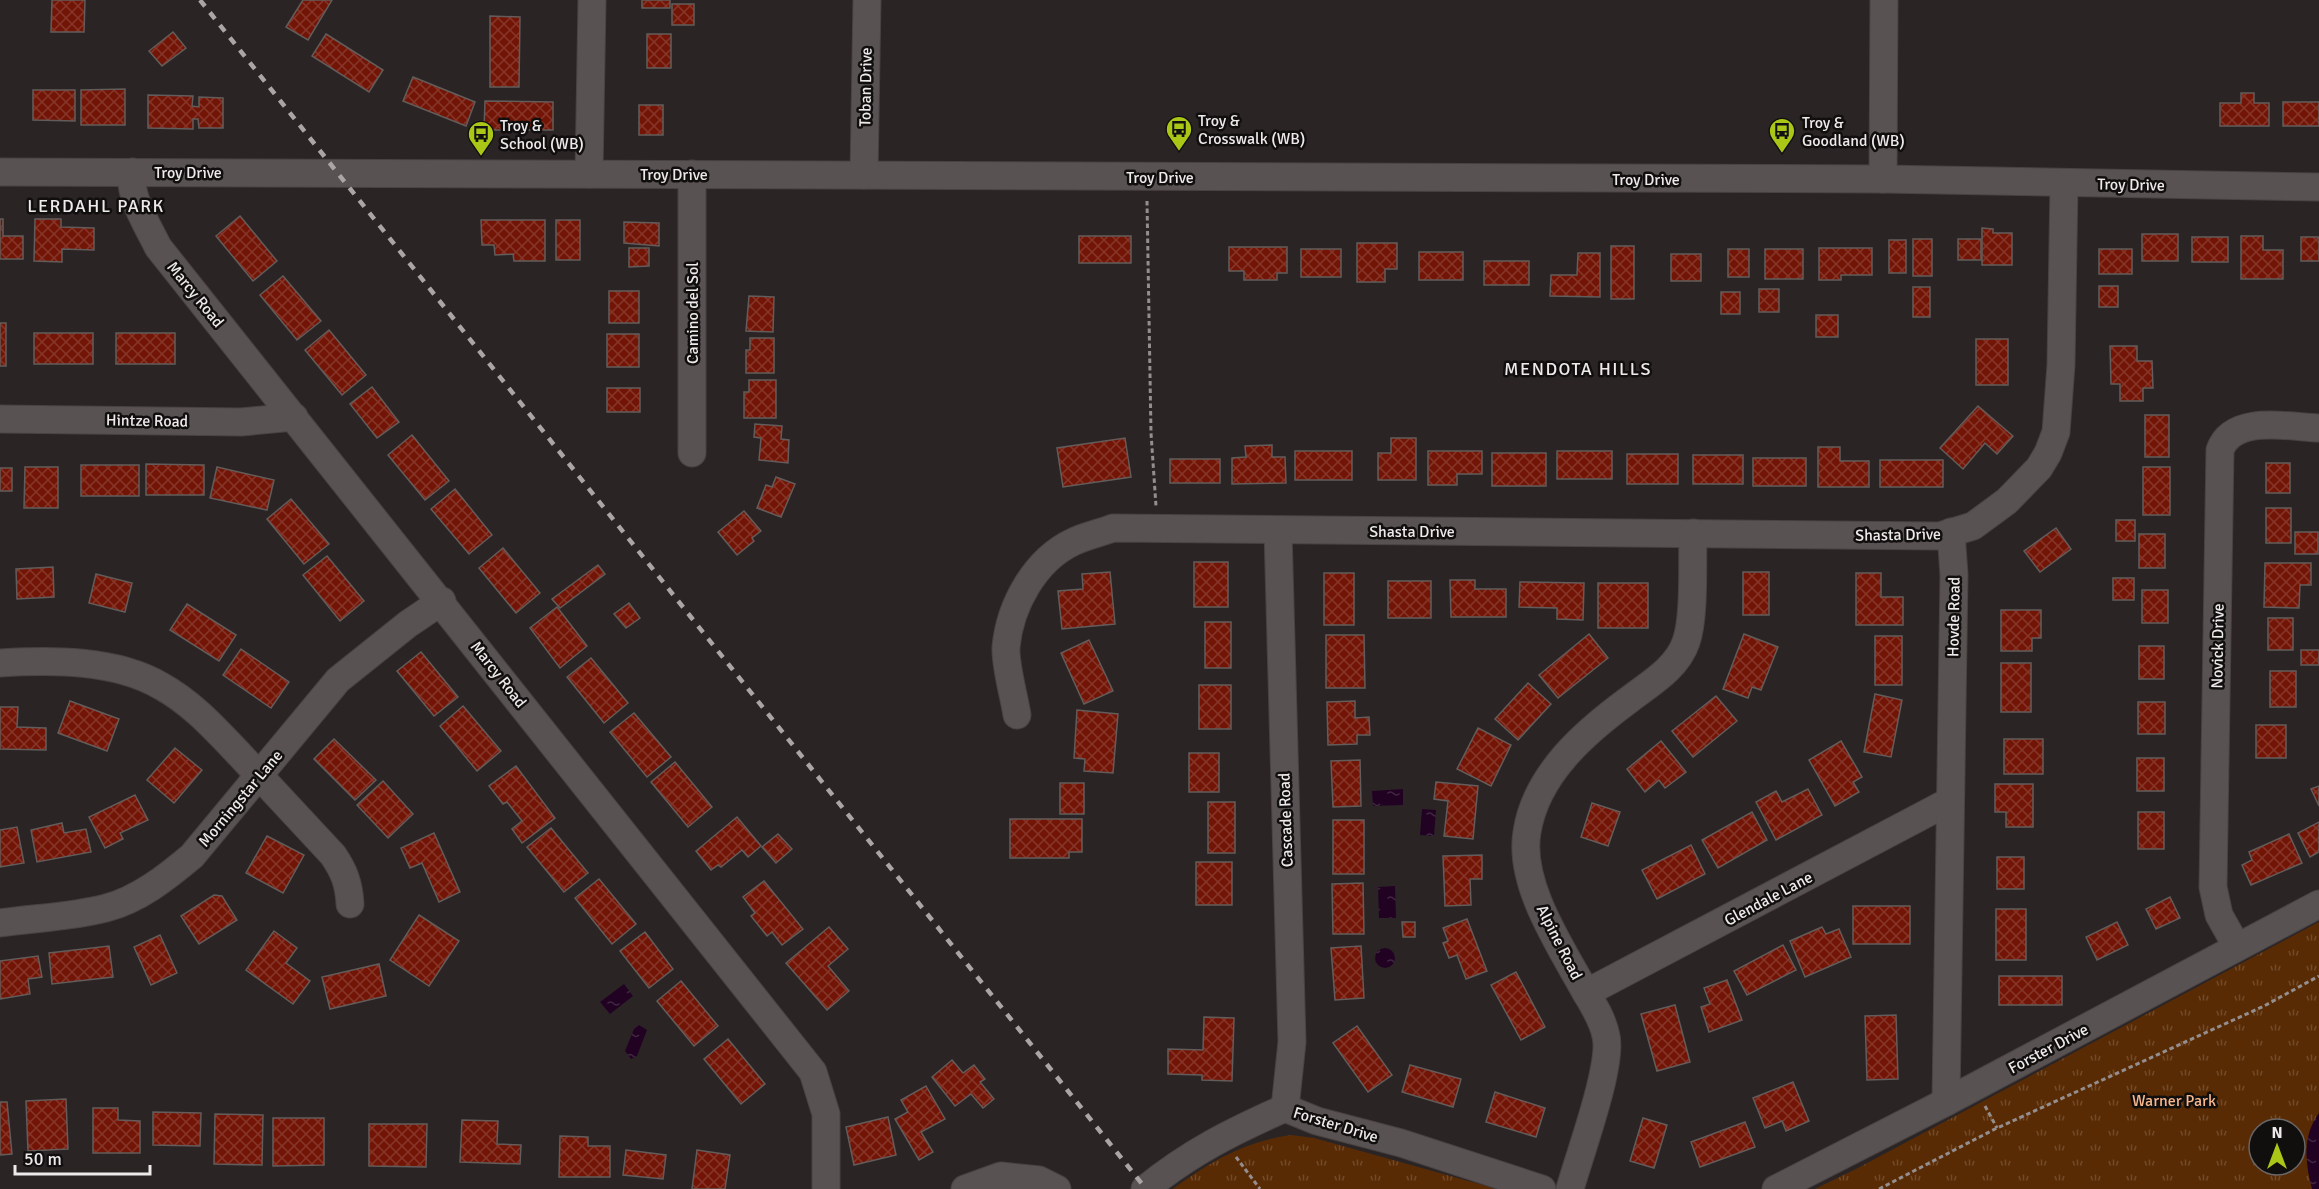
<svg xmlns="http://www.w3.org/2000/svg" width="2319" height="1189" font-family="Signika,sans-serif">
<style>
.park{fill:url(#park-tufts);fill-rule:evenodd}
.water{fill:url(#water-ripples)}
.building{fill:url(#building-cross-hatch);stroke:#635c5a;stroke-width:1.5}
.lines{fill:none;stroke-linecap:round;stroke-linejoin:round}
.minor-casing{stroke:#484243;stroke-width:29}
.path{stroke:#948e8f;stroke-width:3;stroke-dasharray:4.5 3;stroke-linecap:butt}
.minor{stroke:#595252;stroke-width:27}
.rail{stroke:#aba5a6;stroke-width:4.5;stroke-dasharray:8 8;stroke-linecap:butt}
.labels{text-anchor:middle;stroke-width:5;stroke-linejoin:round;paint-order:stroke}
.street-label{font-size:16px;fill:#eee9ea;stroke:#110e0e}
.poi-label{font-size:16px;fill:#eee9ea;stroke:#110e0e;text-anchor:start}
.park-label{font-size:16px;fill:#f8b78c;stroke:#110e0e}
.neighbourhood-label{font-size:18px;letter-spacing:1.5px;fill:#eee9ea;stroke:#110e0e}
</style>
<defs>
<pattern id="park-tufts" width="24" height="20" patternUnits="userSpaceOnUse" patternTransform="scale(1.5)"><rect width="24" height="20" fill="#592b04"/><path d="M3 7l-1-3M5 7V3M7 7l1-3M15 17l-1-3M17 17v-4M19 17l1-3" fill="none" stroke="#714a29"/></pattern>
<pattern id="water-ripples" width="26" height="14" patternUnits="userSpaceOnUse" patternTransform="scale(1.5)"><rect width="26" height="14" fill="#220223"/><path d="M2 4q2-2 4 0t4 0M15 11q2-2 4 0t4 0" fill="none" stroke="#422743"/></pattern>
<pattern id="building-cross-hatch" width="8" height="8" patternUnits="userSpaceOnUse" patternTransform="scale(1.5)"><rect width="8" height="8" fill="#721506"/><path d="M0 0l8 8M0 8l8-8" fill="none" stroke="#86372a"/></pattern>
</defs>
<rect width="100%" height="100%" fill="#2a2425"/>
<!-- park -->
<g class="park">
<path d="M2319,922V1189H1815L1856,1169ZM2259,1129H2295V1165H2259Z"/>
<path d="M1291,1135L1314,1138L1497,1189H1173C1209,1162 1246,1141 1291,1135Z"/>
</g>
<!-- water -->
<g class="water">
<polygon points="1403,789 1403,805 1373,806 1372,791"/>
<polygon points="1422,809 1436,810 1434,836 1420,835"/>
<polygon points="1395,886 1396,918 1379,918 1378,887"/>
<circle cx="1385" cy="958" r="10"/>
<polygon points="624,984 633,996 610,1014 600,1002"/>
<polygon points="639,1025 647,1030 637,1056 631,1059 625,1051 634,1029"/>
<path d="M2319,1113V1189H2312C2305,1162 2302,1136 2319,1113Z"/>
</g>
<!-- building -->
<g class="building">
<polygon points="52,0 85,0 84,32 51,32"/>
<polygon points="303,0 332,0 308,40 286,27"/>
<rect x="642" y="0" width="28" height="8"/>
<rect x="672" y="4" width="22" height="21"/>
<polygon points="490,16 520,17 519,87 490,87"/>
<polygon points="173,32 186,48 162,66 149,51"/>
<polygon points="326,34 383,70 369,92 312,56"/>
<rect x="647" y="34" width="24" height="34"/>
<polygon points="413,77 475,102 466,126 403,101"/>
<polygon points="125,89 125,125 81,125 81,90"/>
<polygon points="33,90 75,90 75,121 33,120"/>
<polygon points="2241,93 2254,93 2254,103 2269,103 2269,126 2220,126 2220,103 2241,103"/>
<polygon points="148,95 193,96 192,106 199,107 199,97 223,98 223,128 199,128 198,119 193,119 193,129 148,128"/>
<polygon points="485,101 553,102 553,130 484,130"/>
<rect x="2283" y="102" width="36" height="24"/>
<rect x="639" y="105" width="24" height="30"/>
<polygon points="240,216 277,261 253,281 216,236"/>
<polygon points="0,219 3,219 3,236 23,236 23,259 0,259"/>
<polygon points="35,219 61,219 61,227 94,228 94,250 62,249 62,262 34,261"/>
<polygon points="481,220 545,220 545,261 514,261 513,254 495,255 494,245 482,245"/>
<rect x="556" y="220" width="24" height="40"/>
<polygon points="624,222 659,223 659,246 624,243"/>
<polygon points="1982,228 1993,229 1993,233 2012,233 2012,265 1982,265"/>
<rect x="2142" y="234" width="36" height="27"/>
<rect x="1079" y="236" width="52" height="27"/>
<polygon points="2241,236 2263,236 2263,250 2283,250 2283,279 2241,279"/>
<rect x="2192" y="237" width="36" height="25"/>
<rect x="2301" y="237" width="18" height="24"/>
<rect x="1913" y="239" width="19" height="37"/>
<rect x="1958" y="239" width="23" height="21"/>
<rect x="1889" y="240" width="17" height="33"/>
<polygon points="1357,243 1397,243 1397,269 1385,269 1385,282 1357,282"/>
<rect x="1611" y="246" width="23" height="53"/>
<polygon points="1229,247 1287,247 1287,273 1277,273 1277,280 1244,280 1244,271 1229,271"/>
<polygon points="629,248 649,248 649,266 629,267"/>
<polygon points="1819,248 1872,248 1872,275 1841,275 1841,280 1819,280"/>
<rect x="1301" y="249" width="40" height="28"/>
<rect x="1728" y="249" width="21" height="28"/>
<rect x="1765" y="249" width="38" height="30"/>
<rect x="2099" y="249" width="33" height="25"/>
<rect x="1419" y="252" width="44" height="28"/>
<polygon points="1578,253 1600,253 1600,297 1550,296 1551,275 1577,275"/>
<rect x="1671" y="254" width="30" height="27"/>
<rect x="1484" y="261" width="45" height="24"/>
<polygon points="283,276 321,321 297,340 260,295"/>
<rect x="2099" y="286" width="19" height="21"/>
<rect x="1913" y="287" width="17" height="30"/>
<rect x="1759" y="289" width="20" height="23"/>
<rect x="609" y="291" width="30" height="32"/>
<rect x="1721" y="292" width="19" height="22"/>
<polygon points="749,296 774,297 773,332 746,331"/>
<rect x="1816" y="315" width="22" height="22"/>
<rect x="0" y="323" width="6" height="43"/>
<polygon points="329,330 366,375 342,395 305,350"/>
<rect x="34" y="333" width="59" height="31"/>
<rect x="116" y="333" width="59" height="31"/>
<rect x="607" y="334" width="32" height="33"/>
<polygon points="750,338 774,338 774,373 746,373 746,350 750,350"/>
<rect x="1976" y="339" width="32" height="46"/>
<polygon points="2110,346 2137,346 2137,361 2152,361 2153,388 2143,388 2143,401 2120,401 2120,384 2111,384"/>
<polygon points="749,380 776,380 776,418 744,418 744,392 749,392"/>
<polygon points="372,387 399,422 377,438 350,404"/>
<rect x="607" y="388" width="33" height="24"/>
<polygon points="1978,406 2013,436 1997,454 1985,443 1963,469 1940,448"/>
<rect x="2145" y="415" width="24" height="42"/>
<polygon points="755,424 782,426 781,439 789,440 788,463 759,460 761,438 754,437"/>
<polygon points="412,435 449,481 425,500 388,455"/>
<polygon points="1125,438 1131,477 1063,487 1057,448"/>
<polygon points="1391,438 1416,438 1416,480 1378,480 1378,453 1391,453"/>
<polygon points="1272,445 1272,457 1285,457 1286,483 1232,484 1232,458 1246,457 1245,446"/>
<polygon points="1818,447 1840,447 1840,461 1869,461 1869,487 1818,487"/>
<rect x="1295" y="451" width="57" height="29"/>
<polygon points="1428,451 1482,451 1482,474 1457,474 1457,485 1428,485"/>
<rect x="1557" y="451" width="55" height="28"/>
<rect x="1492" y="453" width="54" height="33"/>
<rect x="1627" y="454" width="51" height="30"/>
<rect x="1693" y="455" width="50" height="29"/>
<rect x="1753" y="458" width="53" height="28"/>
<rect x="1170" y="459" width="50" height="24"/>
<rect x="1880" y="460" width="63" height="27"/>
<rect x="2266" y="463" width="24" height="30"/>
<polygon points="146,464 204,465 204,495 146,495"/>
<rect x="81" y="465" width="58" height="31"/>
<polygon points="25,467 58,467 58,508 24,508"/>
<polygon points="217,467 274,480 267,510 210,498"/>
<rect x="2143" y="467" width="27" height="48"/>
<rect x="0" y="468" width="12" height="23"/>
<polygon points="776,477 795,484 781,517 757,508 766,485 772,487"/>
<polygon points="455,489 492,535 469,554 431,509"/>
<polygon points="291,499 329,544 304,564 267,519"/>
<rect x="2266" y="508" width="25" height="35"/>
<polygon points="744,511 761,531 752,538 754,541 737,555 718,532"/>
<rect x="2116" y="520" width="19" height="21"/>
<polygon points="2056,528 2071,549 2040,572 2024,551"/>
<rect x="2295" y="532" width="23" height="22"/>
<rect x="2139" y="534" width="26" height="34"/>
<polygon points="503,548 540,593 516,613 479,568"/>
<polygon points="327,556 364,601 340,621 303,575"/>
<rect x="1194" y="562" width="34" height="45"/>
<polygon points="2265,563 2311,563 2311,585 2300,585 2299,608 2264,607"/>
<polygon points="598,565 605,574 560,608 552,599"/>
<polygon points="53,567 54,597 17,599 16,569"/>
<polygon points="1110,572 1115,624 1062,629 1058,591 1083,589 1082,574"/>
<rect x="1743" y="572" width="26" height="43"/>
<rect x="1324" y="573" width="30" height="52"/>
<polygon points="1856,573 1881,573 1881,597 1903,597 1903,625 1856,625"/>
<polygon points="96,574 132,583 125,612 89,603"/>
<rect x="2113" y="578" width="21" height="22"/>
<polygon points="1450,580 1475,580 1475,589 1506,589 1506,617 1451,617"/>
<rect x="1388" y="581" width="43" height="37"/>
<polygon points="1520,582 1584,583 1583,620 1557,619 1557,608 1519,607"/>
<rect x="1598" y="583" width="50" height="45"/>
<rect x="2142" y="590" width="26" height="33"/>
<polygon points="629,603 640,618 626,628 614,614"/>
<polygon points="187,604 236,635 219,661 170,630"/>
<polygon points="557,607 587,646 560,668 530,628"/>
<polygon points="2001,610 2041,610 2041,638 2032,638 2032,651 2001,651"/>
<rect x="2268" y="618" width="25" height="32"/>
<rect x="1205" y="622" width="26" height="46"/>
<polygon points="1589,634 1608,658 1558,698 1539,675"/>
<polygon points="1744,634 1778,647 1761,690 1752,687 1748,698 1723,689"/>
<polygon points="1326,635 1364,635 1365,688 1326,688"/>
<rect x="1875" y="636" width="27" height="49"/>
<polygon points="1089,640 1113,691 1084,704 1061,653"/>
<rect x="2139" y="646" width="25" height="33"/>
<polygon points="241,649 289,682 271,708 223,675"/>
<rect x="2301" y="650" width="18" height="15"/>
<polygon points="421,652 458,697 434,716 397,671"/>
<polygon points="591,658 628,703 604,723 567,677"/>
<rect x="2001" y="663" width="30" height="49"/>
<rect x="2270" y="671" width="26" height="36"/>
<polygon points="1528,683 1551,704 1518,740 1495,719"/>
<rect x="1199" y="685" width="32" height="44"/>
<polygon points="1875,694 1902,700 1891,757 1864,752"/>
<polygon points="1716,696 1737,721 1693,757 1672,731"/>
<polygon points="70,701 119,719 107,751 58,733"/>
<polygon points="1355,701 1355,718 1369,717 1370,735 1357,735 1357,744 1328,745 1327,702"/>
<rect x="2138" y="702" width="27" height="32"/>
<polygon points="463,706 501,751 477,771 440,726"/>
<polygon points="0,707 18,707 17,727 46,728 46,750 0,749"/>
<polygon points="1077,710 1118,714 1113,773 1084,771 1085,759 1074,758"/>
<polygon points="634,713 671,757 647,777 610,732"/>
<rect x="2256" y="725" width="30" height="33"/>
<polygon points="1478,728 1511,745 1491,786 1457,769"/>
<polygon points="334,739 376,780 355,800 314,759"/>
<rect x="2004" y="739" width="39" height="35"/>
<polygon points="1661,741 1686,772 1665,788 1659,780 1645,792 1627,769"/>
<polygon points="1841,741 1862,777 1853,782 1859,792 1835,806 1809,760"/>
<polygon points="175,748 202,770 174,803 147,780"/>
<rect x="1189" y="753" width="30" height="39"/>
<rect x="2137" y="758" width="27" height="33"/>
<polygon points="1360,760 1361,806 1333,807 1331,761"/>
<polygon points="675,762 712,807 688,827 651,782"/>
<polygon points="516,766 555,818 522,843 512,829 522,821 507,802 503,804 489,786"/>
<polygon points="383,781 413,814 388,838 357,805"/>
<polygon points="1436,782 1478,786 1473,839 1444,836 1448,801 1434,799"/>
<rect x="1060" y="783" width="24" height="31"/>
<polygon points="1995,784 2033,784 2033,827 2006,827 2006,812 1995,812"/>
<polygon points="2319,786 2319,806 2311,789"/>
<polygon points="1808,789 1822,815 1776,840 1756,802 1776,791 1782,802"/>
<polygon points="135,795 148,820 120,833 123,839 105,848 89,817"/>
<rect x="1208" y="802" width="27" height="51"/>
<polygon points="1592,803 1620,812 1608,846 1581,837"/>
<polygon points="1752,812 1767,840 1718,868 1702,840"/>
<rect x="2138" y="812" width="26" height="37"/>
<polygon points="737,817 761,846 748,857 742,850 721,867 718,865 711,870 696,851"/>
<polygon points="1010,819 1082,819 1082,852 1069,852 1069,858 1010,858"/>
<rect x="1333" y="820" width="31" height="54"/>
<polygon points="2319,822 2319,852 2310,857 2298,833"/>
<polygon points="62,823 64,833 86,829 91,852 37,862 31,830"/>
<polygon points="17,827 24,863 0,867 0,830"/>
<polygon points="551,828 588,873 564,892 527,847"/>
<polygon points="434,833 460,892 439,902 422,863 410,868 401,848"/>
<polygon points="778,834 792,849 776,863 762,847"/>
<polygon points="2289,834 2302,863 2251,885 2242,865 2252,860 2249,852"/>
<polygon points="267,836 304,855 283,893 246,873"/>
<polygon points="1691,845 1705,874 1657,899 1642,870"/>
<polygon points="1482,855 1482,879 1470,879 1471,905 1445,906 1443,856"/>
<rect x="1997" y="857" width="27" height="32"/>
<rect x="1196" y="862" width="36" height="43"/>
<polygon points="599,879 636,924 612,944 575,898"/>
<polygon points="764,881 803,929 782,945 772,932 767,936 751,916 755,913 743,897"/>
<polygon points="1363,883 1364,934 1333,934 1332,884"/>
<polygon points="214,895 222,896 237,920 199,944 181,916"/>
<polygon points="2170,897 2180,918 2156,929 2146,909"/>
<rect x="1853" y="906" width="57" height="38"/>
<rect x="1996" y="909" width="30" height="51"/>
<polygon points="419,915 459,941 429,986 390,960"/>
<polygon points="1467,919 1487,971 1466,979 1457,955 1449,958 1443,943 1448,941 1443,928"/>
<polygon points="1402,922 1415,922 1415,937 1403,937"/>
<polygon points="2117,922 2128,945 2097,960 2086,937"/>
<polygon points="829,927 848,949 828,966 849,991 827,1010 786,963"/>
<polygon points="1822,927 1826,934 1839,929 1851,957 1805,977 1790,941"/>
<polygon points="274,931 297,948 286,963 310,981 293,1004 246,970"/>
<polygon points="645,932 673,969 649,988 620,951"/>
<polygon points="160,935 177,973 151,985 134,947"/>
<polygon points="1783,945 1796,970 1747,995 1734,971"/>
<polygon points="109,946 113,977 52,984 49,953"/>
<polygon points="1361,946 1364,998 1335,1000 1331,948"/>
<polygon points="38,956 42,977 28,979 30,994 0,999 0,961"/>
<polygon points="379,964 386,996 330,1009 322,977"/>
<polygon points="1516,972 1545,1027 1521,1040 1491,985"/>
<rect x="1999" y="976" width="63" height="29"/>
<polygon points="1727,980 1742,1020 1709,1032 1701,1007 1710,1004 1704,988"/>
<polygon points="681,981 718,1026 694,1046 657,1001"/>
<polygon points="1675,1005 1690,1062 1657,1071 1641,1014"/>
<polygon points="1896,1015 1898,1079 1867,1080 1865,1016"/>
<polygon points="1204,1017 1234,1018 1232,1081 1202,1080 1202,1075 1168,1074 1168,1049 1203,1050"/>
<polygon points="1357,1026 1392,1075 1368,1092 1333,1043"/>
<polygon points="728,1039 765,1084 741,1104 704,1059"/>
<polygon points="952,1060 963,1073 974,1065 985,1079 980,1082 994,1099 983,1108 971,1094 955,1106 932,1077"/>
<polygon points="1410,1065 1461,1079 1453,1107 1402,1092"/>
<polygon points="1793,1082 1809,1121 1786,1131 1782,1121 1765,1128 1753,1098"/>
<polygon points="926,1086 945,1119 921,1132 933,1152 919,1160 895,1119 908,1112 901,1100"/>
<polygon points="1495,1092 1545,1108 1536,1137 1486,1122"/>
<polygon points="66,1099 68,1149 28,1151 26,1101"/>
<polygon points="0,1102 7,1102 12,1154 0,1155"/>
<polygon points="93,1108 118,1108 118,1120 140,1121 140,1153 93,1153"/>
<polygon points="153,1112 201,1113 200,1146 153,1145"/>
<polygon points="215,1114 263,1115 262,1165 214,1164"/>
<polygon points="888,1117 896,1155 854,1165 846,1127"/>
<polygon points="273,1118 324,1118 324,1165 273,1166"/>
<polygon points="1643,1118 1667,1125 1654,1168 1630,1161"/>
<polygon points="462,1120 498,1121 497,1144 521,1145 520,1164 460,1162"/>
<polygon points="1745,1122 1755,1147 1700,1167 1691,1142"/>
<polygon points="369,1124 427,1124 426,1167 369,1166"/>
<polygon points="560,1136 588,1137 588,1146 610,1146 610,1177 559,1177"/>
<polygon points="626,1150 666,1155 663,1179 623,1175"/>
<polygon points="697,1150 730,1155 725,1189 692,1189"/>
</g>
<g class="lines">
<!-- minor casing -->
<g class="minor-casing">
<g id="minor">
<polyline points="0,172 1883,179 2319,187"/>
<path d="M132,172C129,198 147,224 158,247L813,1072L826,1114V1189"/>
<polyline points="589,174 592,0"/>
<polyline points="692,174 692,453"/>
<polyline points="864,175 867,0"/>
<polyline points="1883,179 1884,0"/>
<polyline points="0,419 241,422 294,417"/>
<polyline points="1278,531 1292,1042 1285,1108"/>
<path d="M0,663C51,660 115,659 161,686C192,703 215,729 240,755C271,788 302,822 333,855C344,871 349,884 350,904"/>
<path d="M1017,715C1014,696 1005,665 1006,647C1010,605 1035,560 1073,542C1085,536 1100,533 1113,528L1940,536L1973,526L2007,501L2039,468L2048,453L2056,432L2061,365L2064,183"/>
<path d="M0,923C34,918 72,917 106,908C138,900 167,877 192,856L338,680L408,624L442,601"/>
<path d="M2237,947L2219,915L2213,887L2220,450C2233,414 2289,427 2319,428"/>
<polyline points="1586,993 1950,801"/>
<polyline points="1946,1102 1954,575 1951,532"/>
<polyline points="965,1189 1001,1176 1039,1180 1057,1189"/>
<path d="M1145,1189C1191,1152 1231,1132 1285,1108L1317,1121L1401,1143L1542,1189"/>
<path d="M1570,1189C1579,1156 1613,1065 1606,1036C1603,1020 1593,1004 1585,991C1561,947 1518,884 1527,832C1536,774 1585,732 1630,699C1651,683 1677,668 1686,642C1695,617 1692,562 1693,533"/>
<polyline points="1776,1189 1946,1102 2319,904"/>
</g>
</g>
<!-- path -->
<g class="path">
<polyline points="1147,201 1151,433 1156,506"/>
<polyline points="1985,1106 1997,1128"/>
<polyline points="1236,1157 1260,1189"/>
<polyline points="1879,1189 1995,1129 2264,1006 2319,976"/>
</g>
<!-- minor -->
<use href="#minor" class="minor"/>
<!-- rail -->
<polyline class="rail" points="200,0 1146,1189"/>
</g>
<!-- icons -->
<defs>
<g id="bus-pin" transform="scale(1.35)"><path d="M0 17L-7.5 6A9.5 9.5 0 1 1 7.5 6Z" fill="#aac717" stroke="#110e0e"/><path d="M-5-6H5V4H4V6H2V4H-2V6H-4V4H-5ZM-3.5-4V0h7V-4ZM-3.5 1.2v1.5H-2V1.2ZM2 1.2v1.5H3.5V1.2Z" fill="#111"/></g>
</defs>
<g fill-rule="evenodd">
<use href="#bus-pin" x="1179" y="129"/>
<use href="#bus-pin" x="1782" y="131"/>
<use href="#bus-pin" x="481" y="134"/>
</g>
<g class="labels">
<!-- street labels -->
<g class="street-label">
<text transform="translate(865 87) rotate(-89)" y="6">Toban Drive</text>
<text x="188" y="178">Troy Drive</text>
<text x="674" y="180">Troy Drive</text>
<text x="1160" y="183">Troy Drive</text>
<text x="1646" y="185">Troy Drive</text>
<text transform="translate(2131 184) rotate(1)" y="6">Troy Drive</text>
<text transform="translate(196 294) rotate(51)" y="6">Marcy Road</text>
<text transform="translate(692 313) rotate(-90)" y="6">Camino del Sol</text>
<text transform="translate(147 420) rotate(1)" y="6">Hintze Road</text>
<text x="1412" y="537">Shasta Drive</text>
<text transform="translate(1898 534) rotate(-1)" y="6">Shasta Drive</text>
<text transform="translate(1953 617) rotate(-89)" y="6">Hovde Road</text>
<text transform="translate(2217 646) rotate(-89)" y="6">Novick Drive</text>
<text transform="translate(499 674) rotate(52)" y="6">Marcy Road</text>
<text transform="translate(240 798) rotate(-50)" y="6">Morningstar Lane</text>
<text transform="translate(1285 820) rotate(-92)" y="6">Cascade Road</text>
<text transform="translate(1768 898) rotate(-28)" y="6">Glendale Lane</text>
<text transform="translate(1560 942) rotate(63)" y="6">Alpine Road</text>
<text transform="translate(2048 1048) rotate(-28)" y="6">Forster Drive</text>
<text transform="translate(1336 1124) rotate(17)" y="6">Forster Drive</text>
</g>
<!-- poi labels -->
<g class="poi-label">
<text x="1198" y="126">Troy &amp;<tspan x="1198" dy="18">Crosswalk (WB)</tspan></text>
<text x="1802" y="128">Troy &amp;<tspan x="1802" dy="18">Goodland (WB)</tspan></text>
<text x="500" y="131">Troy &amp;<tspan x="500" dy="18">School (WB)</tspan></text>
</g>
<!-- park labels -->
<g class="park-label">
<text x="2174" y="1106">Warner Park</text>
</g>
<!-- neighbourhood labels -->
<g class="neighbourhood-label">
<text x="96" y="212">LERDAHL PARK</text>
<text x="1578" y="375">MENDOTA HILLS</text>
</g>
</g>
<!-- north arrow -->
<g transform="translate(2277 1147)"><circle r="28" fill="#110e0e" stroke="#696666" stroke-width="1.5"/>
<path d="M0-4.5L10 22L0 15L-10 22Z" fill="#aac717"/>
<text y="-9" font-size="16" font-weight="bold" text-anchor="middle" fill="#eee9ea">N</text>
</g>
<!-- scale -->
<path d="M15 1165v9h135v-9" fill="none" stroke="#eee9ea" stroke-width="3"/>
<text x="24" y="1165" font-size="18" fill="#eee9ea" stroke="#110e0e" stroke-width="4.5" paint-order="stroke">50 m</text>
</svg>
